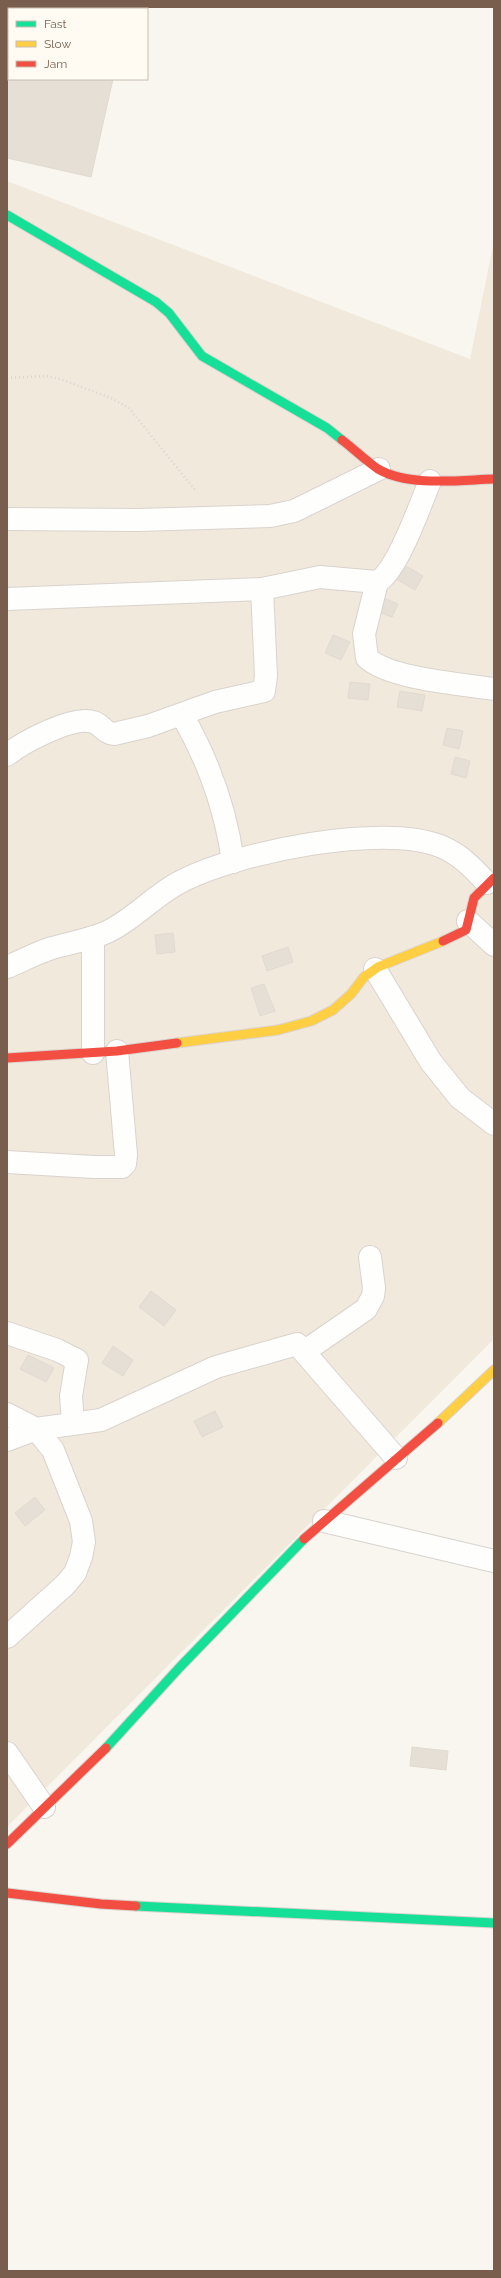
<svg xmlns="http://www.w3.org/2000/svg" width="501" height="2278" font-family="Raleway,sans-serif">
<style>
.residential{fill:#f2e9dd}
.building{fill:#e6dfd6;stroke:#e2d9d1}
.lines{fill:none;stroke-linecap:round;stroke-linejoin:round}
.street-casing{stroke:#d9d3cd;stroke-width:24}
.fast-casing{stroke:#dad3cd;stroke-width:11}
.slow-casing{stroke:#dad3cd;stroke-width:11}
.jam-casing{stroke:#dad3cd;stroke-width:11}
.path{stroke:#dbd5d0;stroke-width:2.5;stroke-dasharray:1 3;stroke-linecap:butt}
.street{stroke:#fefefd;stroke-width:22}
.fast{stroke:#16e098;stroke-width:9}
.slow{stroke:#ffcf43;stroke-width:9}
.jam{stroke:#f24e42;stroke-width:9}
</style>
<rect width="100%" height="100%" fill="#f9f6ef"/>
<!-- residential -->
<polygon class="residential" points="7,181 470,359 494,241 494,1339 7,1827"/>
<!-- building -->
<g class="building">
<polygon points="7,49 9,49 9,79 113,79 91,177 7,158"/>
<polygon points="399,562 423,576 415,590 391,576"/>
<polygon points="381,597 398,604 392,617 375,611"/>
<polygon points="333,635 350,642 341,660 325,653"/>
<polygon points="350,682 370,684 368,700 348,698"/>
<polygon points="400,691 425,695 422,711 397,707"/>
<polygon points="447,728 463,731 459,749 443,745"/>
<polygon points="455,757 470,761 466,778 451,774"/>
<polygon points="173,933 175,952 157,954 155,935"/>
<polygon points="288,947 293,962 267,971 262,956"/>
<polygon points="264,984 275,1011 260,1016 251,988"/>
<polygon points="151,1291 176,1310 164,1326 139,1307"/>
<polygon points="113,1346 133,1360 123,1376 102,1363"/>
<polygon points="28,1355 54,1368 46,1382 20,1369"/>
<polygon points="215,1411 223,1427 202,1437 194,1421"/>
<polygon points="35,1497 45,1510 25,1526 15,1513"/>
<polygon points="412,1747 448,1751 446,1770 410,1766"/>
</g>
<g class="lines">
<!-- street casing -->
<g class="street-casing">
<g id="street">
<polyline points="7,519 138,520 270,516 294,511 379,469"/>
<path d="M377,582L364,634L367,658C390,679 462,684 494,689"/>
<path d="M7,599L262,589L320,577L377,582C397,572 421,503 430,481"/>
<path d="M182,715C208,760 226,810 233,862"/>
<path d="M7,755C23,742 74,715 93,722C101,724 106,734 114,734L148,726L215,702L264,691L266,676L262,589"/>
<polyline points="468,921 494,945"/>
<polyline points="93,937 93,1053"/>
<path d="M7,967C22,961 36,953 52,948C70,943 89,940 107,932C135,919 156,893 184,880C240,852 382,823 440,846C460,854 473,868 487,883"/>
<polyline points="375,969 431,1062 460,1098 494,1124"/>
<polyline points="7,1162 94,1167 122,1167 125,1164 126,1155 117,1051"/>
<polyline points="7,1333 57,1350 77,1360 71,1396 73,1423"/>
<polyline points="305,1351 366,1309 373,1296 374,1288 370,1257"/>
<polyline points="7,1414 36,1429 53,1450 81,1521 84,1542 81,1557 75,1573 65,1585 7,1637"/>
<polyline points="7,1440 36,1429 101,1420 216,1367 297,1344 396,1458"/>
<polyline points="324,1521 494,1561"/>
<polyline points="7,1753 44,1807"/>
</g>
</g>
<!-- fast casing -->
<g class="fast-casing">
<g id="fast">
<polyline points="7,215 156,302 169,313 202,356 327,428 342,440"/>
<polyline points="106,1748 180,1667 304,1539"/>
<polyline points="136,1906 494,1923"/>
</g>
</g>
<!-- slow casing -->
<g class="slow-casing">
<g id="slow">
<polyline points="177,1043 278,1030 311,1021 333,1010 351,994 364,977 378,967 443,941"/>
<polyline points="438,1423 494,1370"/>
</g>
</g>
<!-- jam casing -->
<g class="jam-casing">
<g id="jam">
<path d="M342,440C354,449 366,461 378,469C409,487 460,480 494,479"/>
<polyline points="443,941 466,930 474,898 494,878"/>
<polyline points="7,1058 117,1051 177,1043"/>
<polyline points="304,1539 438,1423"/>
<polyline points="7,1844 106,1748"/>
<polyline points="7,1893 101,1904 136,1906"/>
</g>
</g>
<!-- path -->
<polyline class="path" points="7,378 46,376 60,379 111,398 129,408 195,490"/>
<!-- street -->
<use href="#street" class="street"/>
<!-- fast -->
<use href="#fast" class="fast"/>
<!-- slow -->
<use href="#slow" class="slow"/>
<!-- jam -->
<use href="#jam" class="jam"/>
</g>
<!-- border -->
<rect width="501" height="2278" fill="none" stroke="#7a5e4d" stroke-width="16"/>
<!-- legend -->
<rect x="8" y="8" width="140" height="72" fill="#fffbf2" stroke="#cabcb0"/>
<rect x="16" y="21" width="20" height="6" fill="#16e098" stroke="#cabcb0"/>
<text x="44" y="28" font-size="12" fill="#7a5e4d">Fast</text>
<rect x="16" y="41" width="20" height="6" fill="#ffcf43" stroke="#cabcb0"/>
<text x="44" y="48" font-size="12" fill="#7a5e4d">Slow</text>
<rect x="16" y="61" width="20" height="6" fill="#f24e42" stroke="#cabcb0"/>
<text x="44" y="68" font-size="12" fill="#7a5e4d">Jam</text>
</svg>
